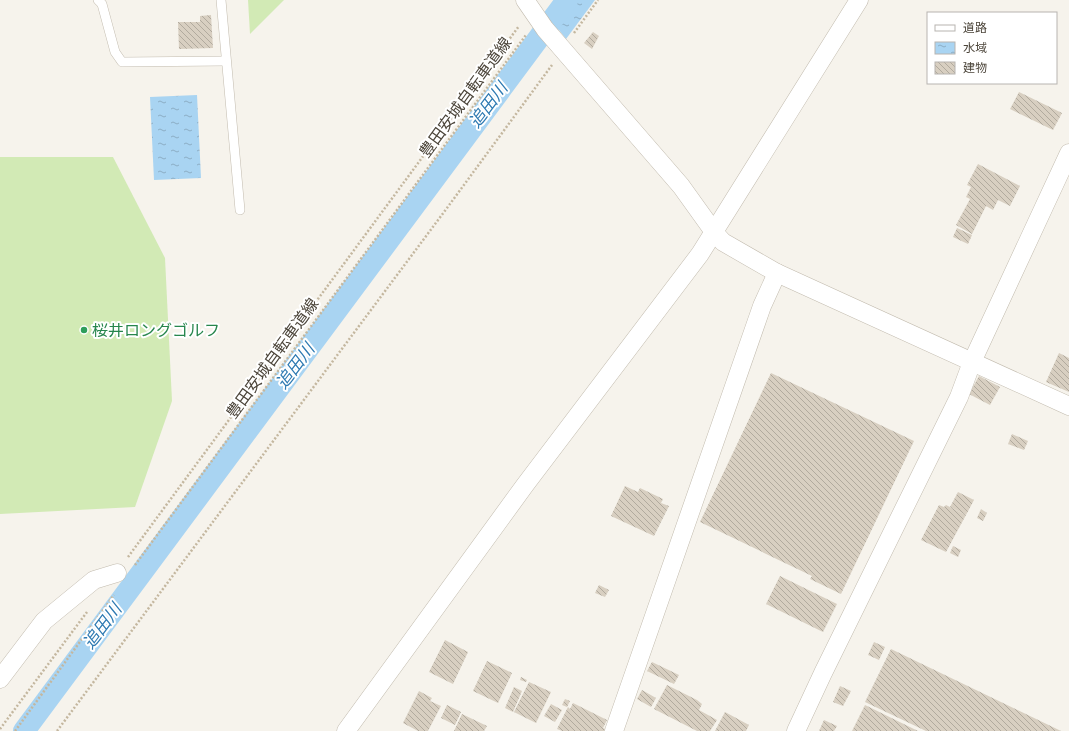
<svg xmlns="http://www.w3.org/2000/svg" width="1069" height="731" font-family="'Alegreya Sans','Noto Sans JP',sans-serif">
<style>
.grass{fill:#d2eab5}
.water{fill:url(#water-ripples)}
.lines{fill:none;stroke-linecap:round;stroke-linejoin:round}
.canal{stroke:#a9d4f2;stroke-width:22}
.building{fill:url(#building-back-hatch)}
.service-casing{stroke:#c2bbae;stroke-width:10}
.minor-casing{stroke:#c2bbae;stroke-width:19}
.path{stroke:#c4b79f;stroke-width:2.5;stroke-dasharray:2 2;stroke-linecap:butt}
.service{stroke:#fff;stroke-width:9}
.minor{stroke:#fff;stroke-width:18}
.leisure-dot{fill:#2e9e5b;stroke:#fff;stroke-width:1.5}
.labels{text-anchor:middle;stroke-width:4;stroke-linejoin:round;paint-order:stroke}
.street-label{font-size:16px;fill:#4b4439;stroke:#fff}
.leisure-label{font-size:16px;fill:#27864d;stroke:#fff;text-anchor:start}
.water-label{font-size:17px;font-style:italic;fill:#2e7ab2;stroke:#fff}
</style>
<defs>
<pattern id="water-ripples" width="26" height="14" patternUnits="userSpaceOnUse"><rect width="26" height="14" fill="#a9d4f2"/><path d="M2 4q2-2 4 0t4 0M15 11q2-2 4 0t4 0" fill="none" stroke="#8caec5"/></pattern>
<pattern id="building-back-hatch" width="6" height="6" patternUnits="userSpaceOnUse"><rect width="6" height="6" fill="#d8cfc1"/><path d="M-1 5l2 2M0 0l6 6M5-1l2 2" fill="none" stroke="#b1aa9e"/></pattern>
</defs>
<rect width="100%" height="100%" fill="#f6f3ec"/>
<!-- grass -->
<g class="grass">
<polygon points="248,0 284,0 250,34"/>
<polygon points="0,157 113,157 165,258 172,401 135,507 0,514"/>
</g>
<!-- water -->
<g class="water">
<polygon points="560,0 595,0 566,39 548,16"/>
<polygon points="197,95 201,178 154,180 150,97"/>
</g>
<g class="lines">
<!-- canal -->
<polyline class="canal" points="24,731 567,0"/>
</g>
<!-- building -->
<g class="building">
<polygon points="211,15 213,48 179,49 178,22 200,22 200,16"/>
<polygon points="593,32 599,36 592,49 584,43"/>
<polygon points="1019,92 1062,113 1053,130 1010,109"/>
<polygon points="978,164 1020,186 1010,206 998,200 993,210 986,206 972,234 956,225 970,199 966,197 971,187 967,185"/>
<polygon points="957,228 972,235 968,244 953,237"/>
<polygon points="1059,353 1069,358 1069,392 1046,382"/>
<polygon points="771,373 914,441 841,594 810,579 812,576 700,522"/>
<polygon points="979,376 1000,387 990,405 969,394"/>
<polygon points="1012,434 1028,441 1024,450 1008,444"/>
<polygon points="625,486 638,492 640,488 663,499 661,503 669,506 654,536 611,516"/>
<polygon points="958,492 974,500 966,515 950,507"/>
<polygon points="939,505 944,507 946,505 966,515 946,552 921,540"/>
<polygon points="981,509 987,513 983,521 977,518"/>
<polygon points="953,546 961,550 958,557 950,553"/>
<polygon points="780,576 837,604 823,632 766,604"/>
<polygon points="599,585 609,590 605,597 595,593"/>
<polygon points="445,640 468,652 453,684 429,672"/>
<polygon points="874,642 885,647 879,660 868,655"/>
<polygon points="891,649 1061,731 926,731 865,702"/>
<polygon points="487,661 512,673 498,703 473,691"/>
<polygon points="652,662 679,675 674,684 647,671"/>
<polygon points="521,677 527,680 526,682 520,680"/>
<polygon points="529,682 551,692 536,723 514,712"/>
<polygon points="667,685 697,700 702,704 699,710 717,720 710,731 697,731 654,709"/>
<polygon points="840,686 851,691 843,706 833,702"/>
<polygon points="514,687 522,691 513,712 505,708"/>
<polygon points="642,690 656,698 651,707 637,699"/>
<polygon points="419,691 432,698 430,701 441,706 428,731 418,731 403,723"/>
<polygon points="565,699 570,701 567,707 562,705"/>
<polygon points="573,703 607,720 603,728 605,729 604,731 562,731 557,729 568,707 570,709"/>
<polygon points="551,704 562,710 555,722 544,716"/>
<polygon points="447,705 461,712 455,725 441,718"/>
<polygon points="865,705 918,731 852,731"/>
<polygon points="725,712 749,725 746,731 715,731"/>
<polygon points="462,714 487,726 484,731 454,731"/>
<polygon points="824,720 837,726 834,731 819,731"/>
</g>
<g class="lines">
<!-- service casing -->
<g class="service-casing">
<g id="service">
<polyline points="98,0 102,4 115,52 122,62 226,61"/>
<polyline points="221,0 240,210"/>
</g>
</g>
<!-- minor casing -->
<g class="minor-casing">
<g id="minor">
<polyline points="525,0 545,29 681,186 714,232 723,242 777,273 1069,406"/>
<polyline points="0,679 44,621 94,580 117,573"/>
<polyline points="346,731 525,485 700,254 859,0"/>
<polyline points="614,731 762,306 777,273"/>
<polyline points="796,731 823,673 959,397 972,362 1069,153"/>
</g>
</g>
<!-- path -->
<g class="path">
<polyline points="574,33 598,0"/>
<polyline points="128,557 519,26"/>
<polyline points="135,565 526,35"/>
<polyline points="0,729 87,612"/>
<polyline points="15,731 114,595"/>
<polyline points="57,731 447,208 552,65"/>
</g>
<!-- service -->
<use href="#service" class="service"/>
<!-- minor -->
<use href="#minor" class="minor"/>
</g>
<!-- markers -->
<circle class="leisure-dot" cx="84" cy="330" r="4"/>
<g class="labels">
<!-- street labels -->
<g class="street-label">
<text transform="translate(465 97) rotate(-54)" y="6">豊田安城自転車道線</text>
<text transform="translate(272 358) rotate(-54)" y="6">豊田安城自転車道線</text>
</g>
<!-- leisure labels -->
<g class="leisure-label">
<text x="92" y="336">桜井ロングゴルフ</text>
</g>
<!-- water labels -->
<g class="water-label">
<text transform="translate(488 105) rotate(-53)" y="6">追田川</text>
<text transform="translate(295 366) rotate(-53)" y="6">追田川</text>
<text transform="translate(102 626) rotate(-53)" y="6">追田川</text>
</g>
</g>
<!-- legend -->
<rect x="927" y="12" width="130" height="72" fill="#ffffff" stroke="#b7b4b0"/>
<rect x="935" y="25" width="20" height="6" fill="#ffffff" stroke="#b7b4b0"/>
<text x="963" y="32" font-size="12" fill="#4b4439">道路</text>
<rect x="935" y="42" width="20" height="12" fill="url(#water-ripples)" stroke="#b7b4b0"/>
<text x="963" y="52" font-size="12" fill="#4b4439">水域</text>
<rect x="935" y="62" width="20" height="12" fill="url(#building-back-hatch)" stroke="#b7b4b0"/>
<text x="963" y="72" font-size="12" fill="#4b4439">建物</text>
</svg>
